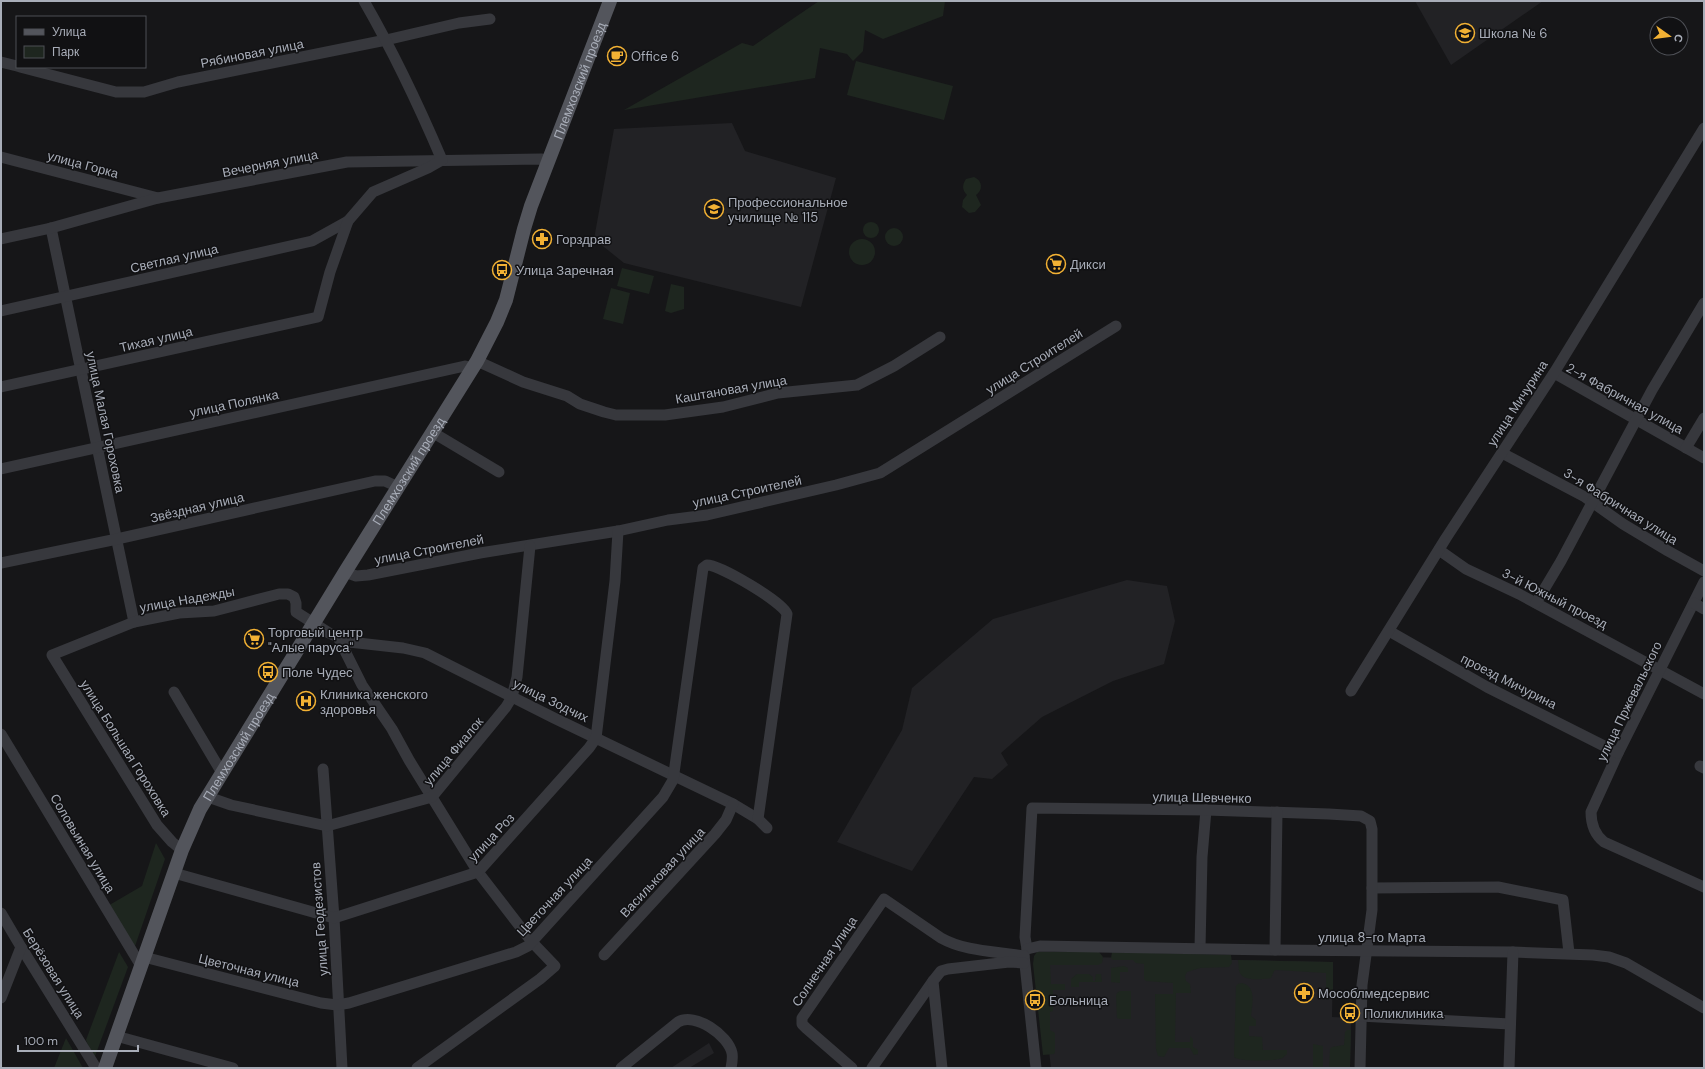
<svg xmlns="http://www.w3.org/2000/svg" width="1705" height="1069" font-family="'DM Sans',sans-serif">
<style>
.built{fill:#222225}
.green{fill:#1e261f}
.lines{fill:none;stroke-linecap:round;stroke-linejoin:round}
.minor{stroke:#37383d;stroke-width:11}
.major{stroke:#53555c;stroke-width:14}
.labels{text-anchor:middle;stroke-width:3;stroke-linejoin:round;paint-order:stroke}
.poi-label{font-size:13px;fill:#a8adb8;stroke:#111113;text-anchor:start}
.street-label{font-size:13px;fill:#a8adb8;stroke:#111113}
</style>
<rect width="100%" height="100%" fill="#161618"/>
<!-- built -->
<g class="built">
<polygon points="1415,1 1543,1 1451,65"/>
<polygon points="732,123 745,151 836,178 801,307 624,263 594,239 614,129"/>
<polygon points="1127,580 1167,586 1175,621 1164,664 1113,681 1042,717 1001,753 1008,765 992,779 974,777 912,871 837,842 902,730 912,688 993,619"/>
<polygon points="1038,956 1333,962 1332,1017 1351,1018 1350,1068 1051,1068"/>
<polygon points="709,1043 714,1053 689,1068 671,1068"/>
</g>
<!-- green -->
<g class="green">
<polygon points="819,1 945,1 943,16 883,39 865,30 863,51 853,61 847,54 820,48 815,78 624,110 742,43 753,46"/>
<polygon points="856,61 953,86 944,120 847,95"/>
<path d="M974,177C983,181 983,190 976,195L981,205L975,212L969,213L962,207L963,200L967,195C962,190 962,185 966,179Z"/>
<circle cx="871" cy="230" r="8"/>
<circle cx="894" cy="237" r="9"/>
<circle cx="862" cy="252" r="13"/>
<polygon points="622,268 654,276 649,294 617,286"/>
<polygon points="671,284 684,287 684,309 671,313 665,311"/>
<polygon points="611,288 630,293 623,324 603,319"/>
<polygon points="156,843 165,859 133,952 106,907 142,886"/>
<polygon points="119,952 128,967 94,1059 86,1040"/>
<polygon points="1037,952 1099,952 1103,957 1102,963 1098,965 1050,965 1051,984 1065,984 1065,990 1053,990 1053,1011 1050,1012 1050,1030 1055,1033 1055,1052 1054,1054 1043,1055 1033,964 1034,956"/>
<polygon points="1112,952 1231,955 1232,963 1229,967 1200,968 1187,972 1185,976 1186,981 1190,984 1191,993 1176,993 1175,1042 1190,1042 1190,1036 1193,1039 1193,1047 1198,1050 1198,1054 1194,1055 1190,1048 1169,1048 1164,1057 1158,1056 1156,1049 1155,994 1173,994 1173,983 1146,981 1144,979 1144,964 1136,963 1133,960 1113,960 1111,958"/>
<path d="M1238,960L1333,962V994H1326V973L1276,970L1274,971L1271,978C1263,979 1244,982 1240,973C1238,969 1239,964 1238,960Z"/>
<polygon points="1124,966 1128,968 1128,972 1120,972 1120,983 1111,982 1111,968"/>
<polygon points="1077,974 1089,974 1093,977 1093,981 1095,981 1096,974 1101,974 1102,982 1079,982 1079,987 1071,987 1071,979"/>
<path d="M1242,983C1257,986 1252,1005 1251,1016L1256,1020V1026H1249V1036L1262,1037L1263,1050H1287V1054C1284,1057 1282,1059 1279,1059C1271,1061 1240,1062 1234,1057L1236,986L1238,984Z"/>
<polygon points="1120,991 1131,991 1131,1019 1120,1019 1117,1018 1116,996 1117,993"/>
<polygon points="1347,1030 1351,1030 1350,1068 1329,1068 1330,1049 1332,1047 1344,1045 1345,1032"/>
<polygon points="66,1038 83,1068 54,1068"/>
<polygon points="1313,1044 1323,1046 1323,1068 1313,1068"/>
</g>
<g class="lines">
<!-- minor -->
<g class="minor">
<polyline points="1,62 17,66"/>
<polyline points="20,67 116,92 144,92 178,82 386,40 459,23 490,19"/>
<polyline points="1,157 158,198"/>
<polyline points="51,228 134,622"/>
<polyline points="1,239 51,228 158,198 347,162 541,159 549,160"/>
<polyline points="1,311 312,241 348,221"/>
<polyline points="477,361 523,382 567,396 580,404 604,412 616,415 665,415 723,407 778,393 857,385 894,366 940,337"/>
<polyline points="1554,373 1704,458"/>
<path d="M1,387L318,317L330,272L348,221L373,192L428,168L442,160C419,106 394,53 364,1"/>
<polyline points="432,432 499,472"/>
<polyline points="1686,448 1704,418"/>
<polyline points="1502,453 1585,497 1623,524 1668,551 1704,571"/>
<polyline points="1,469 465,366 472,368"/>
<polyline points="1439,550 1466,569 1519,594 1704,694"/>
<polyline points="1,563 117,539 375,481 385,481 398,487"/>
<polyline points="345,572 356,576 368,575 480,553 618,531 668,520 707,515 836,485 880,473 1116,326"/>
<path d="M1704,582L1618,753L1591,812C1591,824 1594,834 1604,842L1704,887"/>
<polyline points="1536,603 1561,561 1652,390 1704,303"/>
<polyline points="1694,603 1704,609"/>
<polyline points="1389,631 1487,687 1618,753"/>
<polyline points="338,637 362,685 392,729 409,760 478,872 532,942 555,966 540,979 417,1068"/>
<polyline points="1351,691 1446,538 1554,373 1704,128"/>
<polyline points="174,692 222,773"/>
<polyline points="1,734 141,966"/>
<polyline points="1700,766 1704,768"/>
<polyline points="323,769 334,918 342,1068"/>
<polyline points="208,797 231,805 327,826 432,797 506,707 512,697 517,677 530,546"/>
<polyline points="182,850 172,842 157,825 52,655 134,622 179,613 214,611 279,594 288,594 294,597 296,603 296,612 329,633 349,642 403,648 425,653 554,718 733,804 758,819 767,828"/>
<polyline points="174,873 334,918 478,872 589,748 596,738 615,581 618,531"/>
<polyline points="1372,888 1498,887 1563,900 1569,953"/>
<polyline points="1,913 21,947 96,1068"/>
<polyline points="1200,948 1202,857 1206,810"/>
<polyline points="1027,949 1025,937 1032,808 1206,810 1329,814 1361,816 1370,821 1372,829 1372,910 1362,985 1360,1068"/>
<polyline points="1027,949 1040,946 1275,950 1513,952 1593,955 1609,957 1626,963 1704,1008"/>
<polyline points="1275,950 1277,812"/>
<polyline points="604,955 715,834 726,820 733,804"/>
<polyline points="1024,955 1036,1068"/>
<path d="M144,957L321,1003L337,1005L349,1003L516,952L528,946L663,797L673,780L703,568L707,565C720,565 783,602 787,614L758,819"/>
<polyline points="1,998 21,947"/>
<polyline points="1360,1016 1510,1024"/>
<polyline points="116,1036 233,1068"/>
<path d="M621,1068L678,1022C695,1012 728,1035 732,1053C733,1058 732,1063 731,1068"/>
<path d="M852,1068L806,1028L802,1024V1018L884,899L941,938C966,952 996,951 1024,956"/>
<polyline points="872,1068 933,981"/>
<polyline points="942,1068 933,981 941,971 948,969 1009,962 1024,963"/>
<polyline points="1509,1068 1513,952"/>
</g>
<!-- major -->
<path class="major" id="s1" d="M105,1068L182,850L200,809L345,572L477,361L497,322L506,300L524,229L531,206L610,1"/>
</g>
<!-- icons -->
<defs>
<g id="school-ring" transform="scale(1)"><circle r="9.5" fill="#111113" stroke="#f2b134" stroke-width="1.5"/><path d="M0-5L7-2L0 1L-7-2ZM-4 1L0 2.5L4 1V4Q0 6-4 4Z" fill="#f2b134"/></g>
<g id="cafe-ring" transform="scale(1)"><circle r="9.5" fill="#111113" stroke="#f2b134" stroke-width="1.5"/><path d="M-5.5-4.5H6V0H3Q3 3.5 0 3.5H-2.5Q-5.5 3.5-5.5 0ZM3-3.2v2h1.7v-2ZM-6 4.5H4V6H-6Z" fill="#f2b134"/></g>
<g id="university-ring" transform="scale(1)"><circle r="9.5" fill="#111113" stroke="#f2b134" stroke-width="1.5"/><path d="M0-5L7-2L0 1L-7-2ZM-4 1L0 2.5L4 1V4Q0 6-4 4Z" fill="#f2b134"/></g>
<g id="pharmacy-ring" transform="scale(1)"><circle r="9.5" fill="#111113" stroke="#f2b134" stroke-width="1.5"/><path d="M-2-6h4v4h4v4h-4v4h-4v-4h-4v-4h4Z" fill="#f2b134"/></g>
<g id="supermarket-ring" transform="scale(1)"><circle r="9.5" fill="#111113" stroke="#f2b134" stroke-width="1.5"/><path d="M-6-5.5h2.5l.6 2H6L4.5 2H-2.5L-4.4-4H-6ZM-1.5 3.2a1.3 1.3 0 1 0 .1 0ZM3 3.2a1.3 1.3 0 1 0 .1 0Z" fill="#f2b134"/></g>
<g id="bus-ring" transform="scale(1)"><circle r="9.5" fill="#111113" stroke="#f2b134" stroke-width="1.5"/><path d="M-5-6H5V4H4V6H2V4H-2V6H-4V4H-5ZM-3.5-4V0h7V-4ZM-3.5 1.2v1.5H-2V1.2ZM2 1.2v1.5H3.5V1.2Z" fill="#f2b134"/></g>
<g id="hospital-ring" transform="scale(1)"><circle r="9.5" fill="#111113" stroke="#f2b134" stroke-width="1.5"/><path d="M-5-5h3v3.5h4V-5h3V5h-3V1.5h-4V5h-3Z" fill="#f2b134"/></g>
</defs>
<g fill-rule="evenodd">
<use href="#school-ring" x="1465" y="33"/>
<use href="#cafe-ring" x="617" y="56"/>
<use href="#university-ring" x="714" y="209"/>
<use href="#pharmacy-ring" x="542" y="239"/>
<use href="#supermarket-ring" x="1056" y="264"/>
<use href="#bus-ring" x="502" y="270"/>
<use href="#supermarket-ring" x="254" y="639"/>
<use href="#bus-ring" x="268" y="672"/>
<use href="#hospital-ring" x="306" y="701"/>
<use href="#pharmacy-ring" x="1304" y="993"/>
<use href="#bus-ring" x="1035" y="1000"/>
<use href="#bus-ring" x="1350" y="1013"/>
</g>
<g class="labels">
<!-- poi labels -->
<g class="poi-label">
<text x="1479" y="38">Школа № 6</text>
<text x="631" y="61">Office 6</text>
<text x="728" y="207">Профессиональное<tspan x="728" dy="15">училище № 115</tspan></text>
<text x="556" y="244">Горздрав</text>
<text x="1070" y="269">Дикси</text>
<text x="516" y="275">Улица Заречная</text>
<text x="268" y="637">Торговый центр<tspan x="268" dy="15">"Алые паруса"</tspan></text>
<text x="282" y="677">Поле Чудес</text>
<text x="320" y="699">Клиника женского<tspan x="320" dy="15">здоровья</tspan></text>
<text x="1318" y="998">Мособлмедсервис</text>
<text x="1049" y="1005">Больница</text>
<text x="1364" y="1018">Поликлиника</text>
</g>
<!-- street labels -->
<g class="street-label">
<text transform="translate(252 53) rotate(-11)" y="5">Рябиновая улица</text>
<text dy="5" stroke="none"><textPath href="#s1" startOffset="1102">Племхозский проезд</textPath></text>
<text transform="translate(270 163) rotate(-11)" y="5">Вечерняя улица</text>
<text transform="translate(83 164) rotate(15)" y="5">улица Горка</text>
<text transform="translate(174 258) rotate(-13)" y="5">Светлая улица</text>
<text transform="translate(156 339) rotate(-13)" y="5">Тихая улица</text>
<text transform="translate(1034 361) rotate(-32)" y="5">улица Строителей</text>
<text transform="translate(731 389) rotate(-10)" y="5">Каштановая улица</text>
<text transform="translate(1625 398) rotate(29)" y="5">2-я Фабричная улица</text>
<text transform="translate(234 403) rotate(-12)" y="5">улица Полянка</text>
<text transform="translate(1517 403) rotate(-57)" y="5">улица Мичурина</text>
<text transform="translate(106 422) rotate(78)" y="5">улица Малая Гороховка</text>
<text dy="5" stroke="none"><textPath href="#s1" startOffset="673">Племхозский проезд</textPath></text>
<text transform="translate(747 491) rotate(-12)" y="5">улица Строителей</text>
<text transform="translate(1621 506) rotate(32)" y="5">3-я Фабричная улица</text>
<text transform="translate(197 507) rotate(-13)" y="5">Звёздная улица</text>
<text transform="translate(429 549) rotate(-11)" y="5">улица Строителей</text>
<text transform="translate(1555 598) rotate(27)" y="5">3-й Южный проезд</text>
<text transform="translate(187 599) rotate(-10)" y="5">улица Надежды</text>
<text transform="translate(1509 681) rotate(27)" y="5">проезд Мичурина</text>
<text transform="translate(551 700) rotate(26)" y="5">улица Зодчих</text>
<text transform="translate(1629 701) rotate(-64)" y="5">улица Пржевальского</text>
<text dy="5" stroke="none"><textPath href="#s1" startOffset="349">Племхозский проезд</textPath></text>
<text transform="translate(126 748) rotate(58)" y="5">улица Большая Гороховка</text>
<text transform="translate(453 751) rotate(-50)" y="5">улица Фиалок</text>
<text transform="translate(1202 797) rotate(1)" y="5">улица Шевченко</text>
<text transform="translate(491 837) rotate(-47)" y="5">улица Роз</text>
<text transform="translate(83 843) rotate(59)" y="5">Соловьиная улица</text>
<text transform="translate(662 872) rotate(-47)" y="5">Васильковая улица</text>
<text transform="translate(554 896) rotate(-47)" y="5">Цветочная улица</text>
<text transform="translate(319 919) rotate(-94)" y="5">улица Геодезистов</text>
<text x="1372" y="942">улица 8-го Марта</text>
<text transform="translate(824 961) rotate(-56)" y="5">Солнечная улица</text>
<text transform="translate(249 970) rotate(14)" y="5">Цветочная улица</text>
<text transform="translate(54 973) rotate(58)" y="5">Берёзовая улица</text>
</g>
</g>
<!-- border -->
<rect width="1705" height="1069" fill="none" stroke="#a8adb8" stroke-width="4"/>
<!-- legend -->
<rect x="16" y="16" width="130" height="52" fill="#111113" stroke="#4d4f55"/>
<rect x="24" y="29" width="20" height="6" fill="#53555c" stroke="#4d4f55"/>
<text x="52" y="36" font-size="12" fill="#a8adb8">Улица</text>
<rect x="24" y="46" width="20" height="12" fill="#1e261f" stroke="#4d4f55"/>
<text x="52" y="56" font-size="12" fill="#a8adb8">Парк</text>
<!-- north arrow -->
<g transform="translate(1669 36) rotate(104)"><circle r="19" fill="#111113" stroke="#4d4f55"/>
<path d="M0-3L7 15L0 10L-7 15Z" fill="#f2b134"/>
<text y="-6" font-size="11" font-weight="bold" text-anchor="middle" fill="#a8adb8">С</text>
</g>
<!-- scale -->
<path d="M18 1045v6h120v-6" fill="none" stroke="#a8adb8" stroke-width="2"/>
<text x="24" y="1045" font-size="12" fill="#a8adb8" stroke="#111113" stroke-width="3" paint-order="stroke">100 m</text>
</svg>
